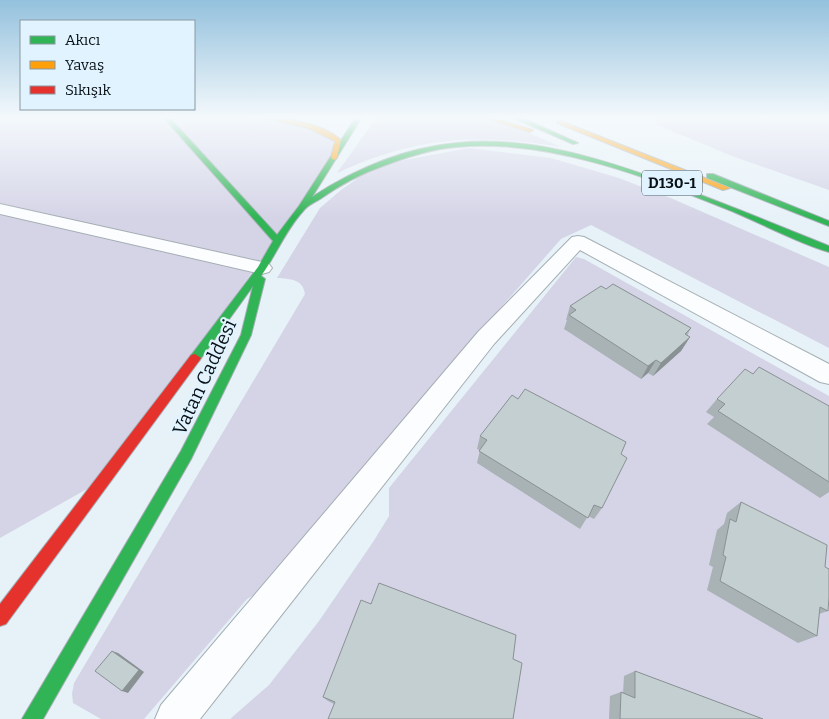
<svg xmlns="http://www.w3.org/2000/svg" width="829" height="719" font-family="Bitter,serif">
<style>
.green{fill:#d5d4e7}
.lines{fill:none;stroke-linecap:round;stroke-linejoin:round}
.street-casing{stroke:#a5aeb4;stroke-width:2}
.fast-casing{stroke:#a5aeb4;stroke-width:2}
.slow-casing{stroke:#a5aeb4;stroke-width:2}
.jam-casing{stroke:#a5aeb4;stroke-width:2}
.street{fill:#fbfdfe;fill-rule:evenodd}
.fast{fill:#30b455;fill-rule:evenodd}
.slow{fill:#ff9f0a;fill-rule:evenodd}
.jam{fill:#e5322d;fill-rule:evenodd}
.wall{fill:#a9b2b5}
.shaded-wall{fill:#899193}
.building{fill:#c4cfd2;stroke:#899193}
.labels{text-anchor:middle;stroke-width:4.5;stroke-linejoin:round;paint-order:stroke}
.shield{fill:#e0f3ff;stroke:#4a555c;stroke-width:1}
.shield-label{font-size:15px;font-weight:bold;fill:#091116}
.near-street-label{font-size:19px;fill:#091116;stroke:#e0f3ff}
</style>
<rect width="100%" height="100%" fill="#e7f2f8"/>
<!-- green -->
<g class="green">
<polygon points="0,117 261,117 333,135 334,158 103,480 0,538"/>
<path d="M377,117H475L529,133L561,147C476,133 415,137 337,173Z"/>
<polygon points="655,117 829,117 829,190 732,156 657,125"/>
<path d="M469,148L551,158L619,178L673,199L829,267V348L591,225L561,239L475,337L276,583L247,599L144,719H101L73,703L72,694L74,683L305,294C303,279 290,279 277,278L320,208L341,190L364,174L394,162Z"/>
<polygon points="576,257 584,259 829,396 829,719 230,719 269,685 319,621 373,542 389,516 389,488"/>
</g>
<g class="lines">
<!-- street casing -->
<g class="street-casing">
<g id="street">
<polygon points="0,204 262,262 269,264 272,268 269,272 262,274 0,214"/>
<polygon points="578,236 584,237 829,364 829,384 820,382 580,250 494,344 200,719 155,719 161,705 478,332 572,237"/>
</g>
</g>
<!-- fast casing -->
<g class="fast-casing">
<g id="fast">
<path d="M163,117H169L277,235L299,206L356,117H362L312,197C355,169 404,148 456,143C531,135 605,160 674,185C726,204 777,225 829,246V252C798,243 765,225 734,212C649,178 550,138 456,147C431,149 407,157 383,166C360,174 340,185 320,199C315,202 308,205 304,210C286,229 276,255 261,276L265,279L251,335L191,459L43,719H22L181,451L241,335L253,286L199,361L195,362L189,358L258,267L273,241Z"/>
<polygon points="511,117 520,117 578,143 573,144"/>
<polygon points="707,174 713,174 829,221 829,226 707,178"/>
</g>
</g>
<!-- slow casing -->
<g class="slow-casing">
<g id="slow">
<path d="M258,117C284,117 321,122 341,140L337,158L334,160L331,158L335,141L308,128Z"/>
<polygon points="480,117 490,117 533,130 530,132"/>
<polygon points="557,121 561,121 730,188 723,190 557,123"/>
</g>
</g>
<!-- jam casing -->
<g class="jam-casing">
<polygon id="jam" points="195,354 201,358 199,361 6,624 0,626 0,604 191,355"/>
</g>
<!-- street -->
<use href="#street" class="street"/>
<!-- fast -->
<use href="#fast" class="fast"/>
<!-- slow -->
<use href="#slow" class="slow"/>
<!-- jam -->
<use href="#jam" class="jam"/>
</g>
<!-- wall -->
<g class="wall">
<polygon points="606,289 691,328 687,336 690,337 681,351 653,376 648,373 641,379 564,329 567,320 566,320 570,306"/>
<polygon points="753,374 829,406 829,492 820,498 707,424 714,417 706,412 717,399"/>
<polygon points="480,436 621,454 602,508 594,519 588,516 580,529 477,463 480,450 477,449"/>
<polygon points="741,502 825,567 828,611 819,614 817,636 798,643 707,590 713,567 709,565 717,530 724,524 727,513"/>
<polygon points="513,659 334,704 328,701 323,697"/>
<polygon points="635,671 763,719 609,719 610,696 621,692 623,693 624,676"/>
</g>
<!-- shaded-wall -->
<g class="shaded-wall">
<polygon points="690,337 681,351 653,376 661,363"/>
<polygon points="656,360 648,373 641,379 648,366"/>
<polygon points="112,651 118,653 144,672 128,693 122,691"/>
</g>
<!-- building -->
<g class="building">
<polygon points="613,284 691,328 685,334 690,337 661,363 656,360 648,366 569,315 576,310 570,306 601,286 606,289"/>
<polygon points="759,367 829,406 829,482 718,411 725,404 717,399 745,369 753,374"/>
<polygon points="525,389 626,442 621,454 627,458 602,508 594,505 588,518 479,451 487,440 480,436 512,395 518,399"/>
<polygon points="741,502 827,545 825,567 829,569 829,597 828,611 820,607 817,636 720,581 726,557 723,555 730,519 736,522"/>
<polygon points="379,583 516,635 513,659 522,663 513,719 328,719 335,702 323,697 361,600 371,604"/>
<polygon points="112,651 139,670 122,691 95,671"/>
<polygon points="635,671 763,719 620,719 621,692 635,698"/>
</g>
<!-- sky -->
<linearGradient id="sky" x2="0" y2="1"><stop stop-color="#94c1dd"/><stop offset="0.54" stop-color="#f4f9fc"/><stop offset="1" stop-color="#f4f9fc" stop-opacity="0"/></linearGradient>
<rect width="829" height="218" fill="url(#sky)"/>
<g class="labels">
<!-- shield labels -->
<rect class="shield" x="642" y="170.5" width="60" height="25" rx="4"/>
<g class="shield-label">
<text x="672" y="188">D130-1</text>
</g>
<!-- near-street labels -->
<g class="near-street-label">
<text transform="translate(204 377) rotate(-65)" y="7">Vatan Caddesi</text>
</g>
</g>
<!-- legend -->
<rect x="20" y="20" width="175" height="90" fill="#e0f3ff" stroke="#8a99a2"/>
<rect x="30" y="36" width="25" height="8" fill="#30b455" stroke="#8a99a2"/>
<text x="65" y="45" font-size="15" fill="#091116">Akıcı</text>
<rect x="30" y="61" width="25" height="8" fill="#ff9f0a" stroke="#8a99a2"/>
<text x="65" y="70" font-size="15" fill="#091116">Yavaş</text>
<rect x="30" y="86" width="25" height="8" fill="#e5322d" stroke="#8a99a2"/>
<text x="65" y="95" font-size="15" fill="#091116">Sıkışık</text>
</svg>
